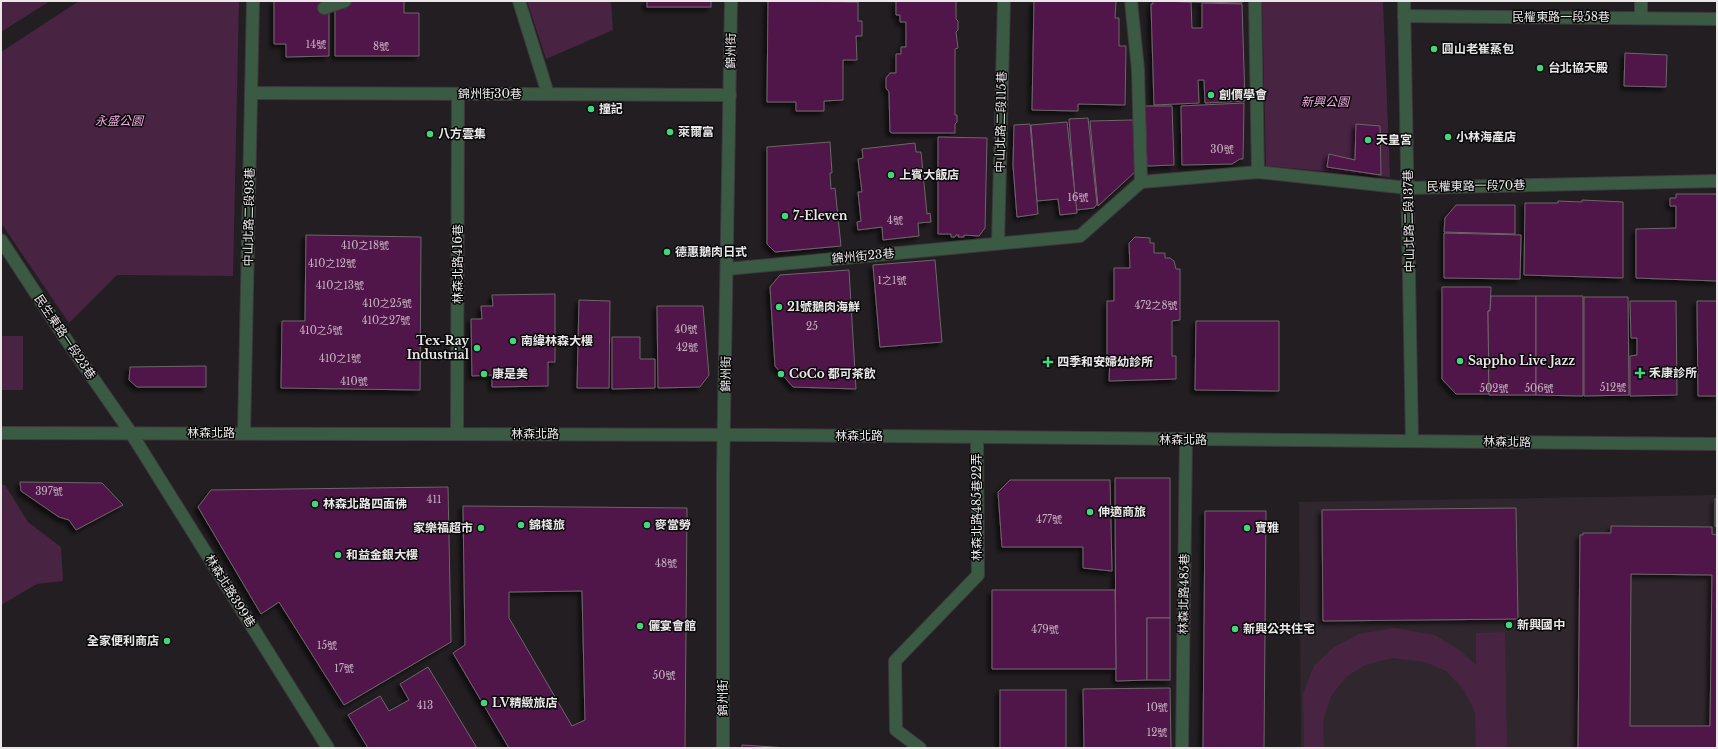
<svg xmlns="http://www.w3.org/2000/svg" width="1718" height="749" font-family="'Libre Baskerville','Noto Sans TC',serif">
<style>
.built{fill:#30272e}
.green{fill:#492342}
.building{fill:#511248;stroke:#6c676a;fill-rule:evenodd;filter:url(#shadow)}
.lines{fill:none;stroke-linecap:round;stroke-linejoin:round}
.minor-casing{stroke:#3e3a3d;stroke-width:14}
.minor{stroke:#3b5a43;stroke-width:12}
.poi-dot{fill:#43d77b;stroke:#0a090a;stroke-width:1.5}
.labels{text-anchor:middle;stroke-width:3;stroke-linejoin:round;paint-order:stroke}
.number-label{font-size:10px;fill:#c4b2c1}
.street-label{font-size:12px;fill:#eae7e9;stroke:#0a090a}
.poi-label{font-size:12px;font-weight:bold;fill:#eae7e9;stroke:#0a090a;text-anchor:start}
.park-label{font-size:12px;font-style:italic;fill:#f5aae5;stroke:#0a090a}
</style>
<defs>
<filter id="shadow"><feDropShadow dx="-3.5" dy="3.5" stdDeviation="2" flood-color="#0009"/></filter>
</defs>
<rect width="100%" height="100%" fill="#221e21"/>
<!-- built -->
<polygon class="built" points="1717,495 1717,748 1301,748 1299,502"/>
<!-- green -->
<g class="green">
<polygon points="1,1 50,1 1,32"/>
<polygon points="79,1 239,1 233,276 117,275 69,323 1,223 1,52"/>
<polygon points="527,1 611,1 613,30 546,59"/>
<polygon points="1262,1 1383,1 1390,177 1266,166"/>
<rect x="1" y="336" width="22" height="54"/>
<polygon points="1,485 5,485 28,522 61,547 63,581 37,584 1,605"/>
<polygon points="1394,628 1435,635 1459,650 1476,665 1476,633 1505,632 1507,748 1476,748 1475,712 1464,690 1446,671 1425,662 1392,658 1365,665 1346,677 1331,696 1323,721 1324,748 1304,748 1303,694 1314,666 1334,647 1359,634"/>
</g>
<!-- building -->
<g class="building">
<polygon points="274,1 329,1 329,56 286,57 286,44 274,44"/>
<polygon points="335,1 404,1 404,13 419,13 419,56 335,56"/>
<rect x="647" y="1" width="64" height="6"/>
<polygon points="768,1 858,2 858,21 862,21 862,36 856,36 857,60 843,60 843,100 824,101 824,111 796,111 796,102 767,102"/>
<polygon points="896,1 956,1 956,19 958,21 958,30 956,32 958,48 955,49 955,115 957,115 957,122 955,124 955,133 892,133 890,132 889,92 886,88 886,78 890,73 896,73 896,54 901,54 901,47 906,47 906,22 900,22 900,15 896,15"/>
<polygon points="1034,1 1118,1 1116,1 1115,18 1119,18 1119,46 1126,46 1125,105 1078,104 1078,111 1032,110"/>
<polygon points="1153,1 1191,2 1192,28 1202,28 1202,3 1242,4 1245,101 1205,103 1204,80 1198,80 1199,103 1154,105 1151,4 1153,4"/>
<polygon points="1154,1 1242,1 1242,3"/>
<polygon points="1625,53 1667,55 1666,87 1624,86"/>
<polygon points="1244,103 1243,159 1240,159 1232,164 1182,165 1181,106"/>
<polygon points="1145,106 1172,106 1174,165 1147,166"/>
<polygon points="1088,118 1097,204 1094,208 1076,210 1069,119"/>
<polygon points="1133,120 1136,171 1098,206 1090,121"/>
<polygon points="1067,122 1077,213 1060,215 1058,199 1037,201 1031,125"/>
<polygon points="1030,124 1038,214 1017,217 1013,165 1014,125"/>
<polygon points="1356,124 1380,126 1381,175 1327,167 1329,154 1355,160"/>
<polygon points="938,137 987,138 985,228 979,236 964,235 964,237 958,237 959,235 956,235 955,237 951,237 951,234 938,234"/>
<polygon points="830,142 832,173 830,173 830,174 831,189 835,188 841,246 775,252 767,244 767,147"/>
<polygon points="915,143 916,152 921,152 927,214 930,213 931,222 918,223 919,236 883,240 882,227 858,230 857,222 861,221 858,192 862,192 858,159 863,158 862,149"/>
<polygon points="1676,194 1717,194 1717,281 1636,278 1636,229 1676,228 1676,206 1670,206 1670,198 1676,198"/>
<polygon points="1582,200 1623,202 1623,278 1524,275 1525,203 1558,203 1558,201 1582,202"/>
<polygon points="1456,205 1515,205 1515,234 1444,232 1445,218"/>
<polygon points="1444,233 1521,235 1520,279 1444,278"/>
<polygon points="306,235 421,237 420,390 281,388 282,321 305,321"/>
<polygon points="1135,237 1150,238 1150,243 1154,243 1154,253 1165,253 1165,258 1170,258 1174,261 1176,269 1180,269 1180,320 1172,321 1172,356 1176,356 1176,379 1109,381 1110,358 1107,358 1107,301 1114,301 1114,268 1130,268 1129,243"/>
<polygon points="935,260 942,342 880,347 873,265"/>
<polygon points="849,270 856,389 793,387 775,366 770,287 780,275"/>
<polygon points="1442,287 1491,287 1490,311 1488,311 1489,394 1456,394 1442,379"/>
<polygon points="555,294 555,362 548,362 548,386 492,387 492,375 472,376 471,319 482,319 481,306 493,306 492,295"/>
<polygon points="1491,296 1536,296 1536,395 1489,395 1488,311 1490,311"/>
<polygon points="1536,296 1583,296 1583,396 1536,395"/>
<polygon points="1584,297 1628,297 1629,395 1584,396"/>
<polygon points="579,300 610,301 609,388 577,388"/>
<polygon points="1630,301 1676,301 1677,395 1630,396 1630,356 1637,355 1637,338 1631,338"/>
<polygon points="1697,301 1717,301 1717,396 1698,396"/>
<polygon points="657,306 703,306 709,375 700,387 658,388"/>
<polygon points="1196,321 1279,321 1279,391 1195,390"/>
<polygon points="612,337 640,337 640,359 655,359 655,388 612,389"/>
<polygon points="206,366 206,387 137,387 129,380 130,367"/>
<polygon points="1115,478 1170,478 1170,618 1147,618 1147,680 1116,681"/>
<polygon points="1010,480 1110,480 1112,571 1083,568 1083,547 1002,547 998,492"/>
<polygon points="20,482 102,483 123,505 76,530 69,520 59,517 21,491"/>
<polygon points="448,487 451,642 344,705 279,602 261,614 198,507 211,490"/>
<rect x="1715" y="499" width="2" height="27"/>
<path d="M463,506L687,508L685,748H509L453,653L465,645ZM582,591L585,720L572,726L509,618V592Z"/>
<polygon points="1516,508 1518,619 1323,621 1322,510"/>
<polygon points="1205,511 1266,511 1264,748 1203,748"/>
<path d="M1611,526L1712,527V534L1717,535V748H1578L1580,535H1583V533H1611ZM1631,574L1712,575L1710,726H1630Z"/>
<polygon points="992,590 1115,590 1116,669 992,669"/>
<rect x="1147" y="618" width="23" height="62"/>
<polygon points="428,667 477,748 368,748 348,715 380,696 389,711 409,700 400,684"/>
<polygon points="1170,688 1171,748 1084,748 1083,689"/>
<rect x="1000" y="690" width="66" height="58"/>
<polygon points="742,745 788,748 742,748"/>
</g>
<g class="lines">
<!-- minor casing -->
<g class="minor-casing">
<g id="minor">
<polyline points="519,1 548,94"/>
<polyline points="1131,1 1138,70 1141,182"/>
<polyline points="1255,1 1258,172"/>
<polyline points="1404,1 1412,441"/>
<polyline points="324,8 345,1"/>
<polyline points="1404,16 1717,19"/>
<polyline points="1641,18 1641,1"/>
<polyline points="251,93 730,95"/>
<polyline points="1141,182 1258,172 1408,188 1717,181"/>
<polyline points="1,240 63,335 131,433 328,748"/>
<polyline points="998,243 1004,1"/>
<polyline points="727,269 1080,236 1141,182"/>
<polyline points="1,433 768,435 1717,444"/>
<polyline points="244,433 253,1"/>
<polyline points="457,434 458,94"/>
<polyline points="723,748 723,473 731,1"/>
<polyline points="920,748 896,730 895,661 978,575 977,437"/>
<polyline points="1182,748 1186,440"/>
</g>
</g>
<!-- minor -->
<use href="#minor" class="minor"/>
</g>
<!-- markers -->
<g class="poi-dot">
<circle cx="1434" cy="49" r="4"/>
<circle cx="1540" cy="68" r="4"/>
<circle cx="1211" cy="95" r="4"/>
<circle cx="591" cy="109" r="4"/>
<circle cx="670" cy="132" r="4"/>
<circle cx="430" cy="134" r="4"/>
<circle cx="1448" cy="137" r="4"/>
<circle cx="1368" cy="140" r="4"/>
<circle cx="891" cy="175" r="4"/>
<circle cx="785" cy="216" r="4"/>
<circle cx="667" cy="252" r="4"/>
<circle cx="779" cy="307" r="4"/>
<circle cx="513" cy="341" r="4"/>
<circle cx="477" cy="348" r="4"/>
<circle cx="1460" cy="361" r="4"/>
<path d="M1046 356h4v4h4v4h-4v4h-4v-4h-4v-4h4z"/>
<path d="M1638 367h4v4h4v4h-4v4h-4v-4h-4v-4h4z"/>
<circle cx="484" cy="374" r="4"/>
<circle cx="781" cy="374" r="4"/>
<circle cx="315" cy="504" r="4"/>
<circle cx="1090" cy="512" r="4"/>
<circle cx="521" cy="525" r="4"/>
<circle cx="647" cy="525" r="4"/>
<circle cx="481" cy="528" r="4"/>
<circle cx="1247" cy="528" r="4"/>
<circle cx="338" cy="555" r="4"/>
<circle cx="1509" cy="625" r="4"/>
<circle cx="640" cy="626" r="4"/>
<circle cx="1235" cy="629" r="4"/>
<circle cx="167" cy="641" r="4"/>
<circle cx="484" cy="703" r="4"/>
</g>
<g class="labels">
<!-- number labels -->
<g class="number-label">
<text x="316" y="48">14號</text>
<text x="381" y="50">8號</text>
<text x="1222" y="153">30號</text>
<text x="1078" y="201">16號</text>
<text x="895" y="224">4號</text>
<text x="365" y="249">410之18號</text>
<text x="332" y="267">410之12號</text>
<text x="892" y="284">1之1號</text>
<text x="340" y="289">410之13號</text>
<text x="387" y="307">410之25號</text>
<text x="1156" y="309">472之8號</text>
<text x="386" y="324">410之27號</text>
<text x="812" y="330">25</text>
<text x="686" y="333">40號</text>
<text x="321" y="334">410之5號</text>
<text x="687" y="351">42號</text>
<text x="340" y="362">410之1號</text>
<text x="354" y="385">410號</text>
<text x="1613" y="391">512號</text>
<text x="1494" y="392">502號</text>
<text x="1539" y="392">506號</text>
<text x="49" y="495">397號</text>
<text x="434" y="503">411</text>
<text x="1049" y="523">477號</text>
<text x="666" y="567">48號</text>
<text x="1045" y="633">479號</text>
<text x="327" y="649">15號</text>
<text x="344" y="672">17號</text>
<text x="664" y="679">50號</text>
<text x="425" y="709">413</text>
<text x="1157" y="711">10號</text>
<text x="1157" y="736">12號</text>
</g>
<!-- street labels -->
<g class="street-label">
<text x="1561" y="21">民權東路一段58巷</text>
<text transform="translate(731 51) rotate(-89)" y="4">錦州街</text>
<text x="490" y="98">錦州街30巷</text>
<text transform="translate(1001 122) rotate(-89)" y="4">中山北路二段115巷</text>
<text transform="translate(1476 186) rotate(-1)" y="4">民權東路一段70巷</text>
<text transform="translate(249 217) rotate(-89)" y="4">中山北路二段93巷</text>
<text transform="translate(1409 221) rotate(-91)" y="4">中山北路二段137巷</text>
<text transform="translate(863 256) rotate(-5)" y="4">錦州街23巷</text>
<text transform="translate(458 264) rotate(-90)" y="4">林森北路416巷</text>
<text transform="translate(65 337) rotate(56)" y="4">民生東路一段23巷</text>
<text transform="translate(726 374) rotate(-89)" y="4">錦州街</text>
<text x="211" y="437">林森北路</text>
<text x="535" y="438">林森北路</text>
<text x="859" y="440">林森北路</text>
<text x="1183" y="444">林森北路</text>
<text transform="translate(1507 442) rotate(1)" y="4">林森北路</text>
<text transform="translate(977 507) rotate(-90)" y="4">林森北路485巷22弄</text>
<text transform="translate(230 591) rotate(58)" y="4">林森北路399巷</text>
<text transform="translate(1184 594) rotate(-89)" y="4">林森北路485巷</text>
<text transform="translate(723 698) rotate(-90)" y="4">錦州街</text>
</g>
<!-- poi labels -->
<g class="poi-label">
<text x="1442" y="53">圓山老崔蒸包</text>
<text x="1548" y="72">台北協天殿</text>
<text x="1219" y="99">創價學會</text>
<text x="599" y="113">撞記</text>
<text x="678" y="136">萊爾富</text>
<text x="438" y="138">八方雲集</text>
<text x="1456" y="141">小林海產店</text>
<text x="1376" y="144">天皇宮</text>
<text x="899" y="179">上賓大飯店</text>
<text x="793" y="220">7-Eleven</text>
<text x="675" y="256">德惠鵝肉日式</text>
<text x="787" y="311">21號鵝肉海鮮</text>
<text x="469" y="345" text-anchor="end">Tex-Ray<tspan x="469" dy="14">Industrial</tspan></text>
<text x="521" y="345">南緯林森大樓</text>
<text x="1468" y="365">Sappho Live Jazz</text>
<text x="1057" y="366">四季和安婦幼診所</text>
<text x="1649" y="377">禾康診所</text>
<text x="492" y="378">康是美</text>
<text x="789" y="378">CoCo 都可茶飲</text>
<text x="323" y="508">林森北路四面佛</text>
<text x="1098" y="516">伸適商旅</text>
<text x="529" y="529">錦棧旅</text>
<text x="655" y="529">麥當勞</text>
<text x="473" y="532" text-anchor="end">家樂福超市</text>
<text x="1255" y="532">寶雅</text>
<text x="346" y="559">和益金銀大樓</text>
<text x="1517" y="629">新興國中</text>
<text x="648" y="630">儷宴會館</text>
<text x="1243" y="633">新興公共住宅</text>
<text x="159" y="645" text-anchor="end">全家便利商店</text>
<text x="492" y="707">LV精緻旅店</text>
</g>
<!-- park labels -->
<g class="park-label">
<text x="1325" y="106">新興公園</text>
<text x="119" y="125">永盛公園</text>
</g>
</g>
<!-- border -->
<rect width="1718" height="749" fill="none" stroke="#eae7e9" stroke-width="4"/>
</svg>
